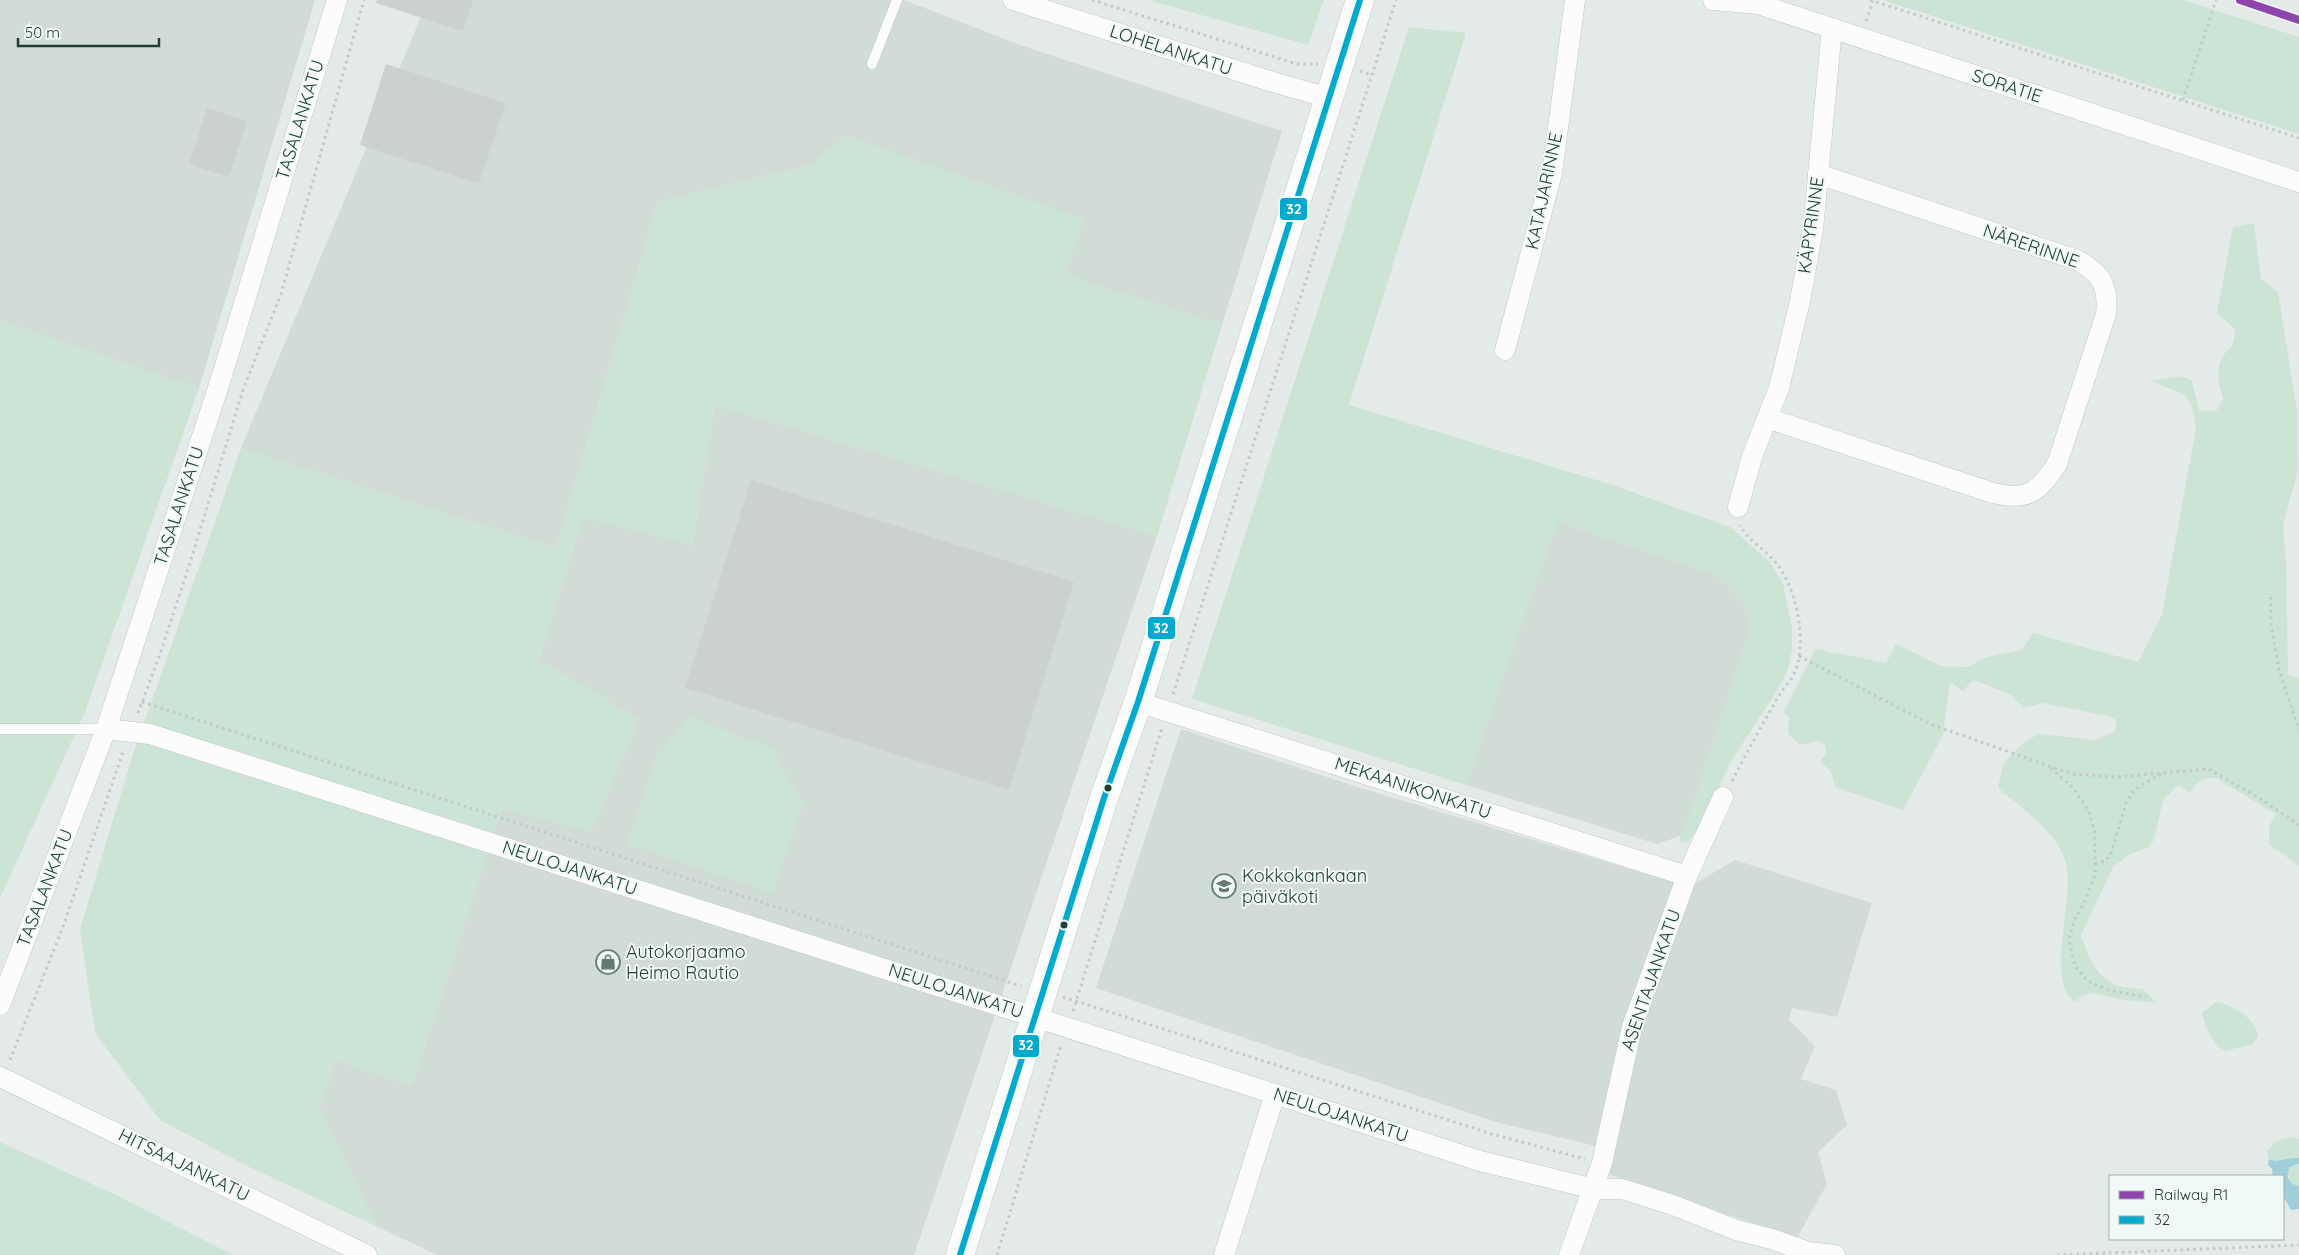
<svg xmlns="http://www.w3.org/2000/svg" width="2299" height="1255" font-family="Quicksand,sans-serif">
<style>
.built{fill:#d1dcd7}
.green{fill:#cce4d5}
.water{fill:#a1cedb}
.building{fill:#cbd1cf}
.lines{fill:none;stroke-linecap:round;stroke-linejoin:round}
.lane-casing{stroke:#c1c7c4;stroke-width:11}
.street-casing{stroke:#c1c7c4;stroke-width:21}
.secondary-casing{stroke:#bfc7c5;stroke-width:29}
.path{stroke:#c1cac8;stroke-width:3;stroke-dasharray:2.5 4;stroke-linecap:butt}
.lane{stroke:#fbfcfb;stroke-width:10}
.street{stroke:#fbfcfb;stroke-width:20}
.secondary{stroke:#fbfcfb;stroke-width:28}
.bus-1-casing{stroke:#f1f9f6;stroke-width:10}
.bus-1{stroke:#00a9ce;stroke-width:6}
.rail-1-casing{stroke:#f1f9f6;stroke-width:11}
.rail-1{stroke:#8e44ad;stroke-width:8}
.bus-dot{fill:#203f39;stroke:#f1f9f6;stroke-width:2}
.labels{text-anchor:middle;stroke-width:4;stroke-linejoin:round;paint-order:stroke}
.street-label{font-size:18px;fill:#203f39;stroke:#f1f9f6}
.poi-label{font-size:18px;fill:#203f39;stroke:#f1f9f6;text-anchor:start}
.line-badge{stroke:#f1f9f6;stroke-width:2}
.badge-label{font-size:14px;text-anchor:middle;font-weight:bold;fill:#fff}
</style>
<rect width="100%" height="100%" fill="#e4eae7"/>
<!-- built -->
<g class="built">
<polygon points="0,0 315,0 199,388 0,321"/>
<polygon points="428,0 904,0 1026,47 1282,131 1222,325 1066,275 1083,219 846,136 811,165 658,202 556,548 241,448"/>
<polygon points="715,405 1157,536 914,1255 437,1255 376,1226 319,1108 336,1060 412,1086 502,808 591,832 639,719 539,660 583,517 692,545"/>
<polygon points="1557,521 1720,577 1744,603 1750,630 1689,817 1680,836 1657,844 1466,785"/>
<polygon points="1181,729 1351,785 1689,887 1735,860 1872,903 1837,1017 1792,1008 1789,1020 1815,1046 1801,1079 1836,1090 1847,1125 1818,1152 1827,1184 1797,1238 1602,1172 1608,1149 1496,1122 1096,988"/>
</g>
<!-- green -->
<g class="green">
<polygon points="1148,0 1324,0 1308,45"/>
<polygon points="1883,0 2183,0 2299,37 2299,134"/>
<polygon points="1409,27 1466,33 1349,405 1613,485 1730,527 1770,562 1783,584 1792,629 1792,649 1788,670 1778,689 1731,761 1704,819 1689,841 1681,843 1680,836 1689,817 1750,630 1744,603 1720,577 1558,521 1466,785 1192,699"/>
<polygon points="846,136 1084,219 1066,275 1222,325 1157,536 715,405 692,545 583,517 539,660 639,719 591,832 502,808 412,1086 336,1060 319,1108 376,1226 245,1165 160,1120 95,1033 80,929 134,751 241,448 556,548 658,202 811,165"/>
<path d="M2254,223L2261,279L2278,292L2297,410L2298,470L2283,525L2286,561L2288,675L2299,678V866L2269,844V826L2276,814L2216,778C2201,777 2197,782 2190,793L2178,785L2163,800L2154,840L2149,847L2129,855L2113,867L2081,935C2087,953 2096,978 2116,985C2124,988 2135,988 2143,989L2156,1003L2117,999L2094,993L2083,995L2075,1002C2042,980 2079,893 2064,857C2052,828 2022,808 1998,788L2003,764L2022,744L2038,734L2096,740L2115,731L2117,721L2109,716L2042,703L2024,708L2010,694L1973,680L1963,691L1950,682L1943,735L1903,810L1835,787L1831,772L1820,761L1826,754V746L1819,741L1800,745L1788,733L1789,718L1784,712L1815,649L1886,663L1896,644L1941,666L1968,667L1987,657L2022,650L2033,633L2138,662L2162,615L2196,428L2192,407L2184,394L2150,381L2183,376L2192,381L2199,411L2217,410L2223,399C2220,387 2215,372 2221,360C2228,345 2235,351 2235,329L2217,313L2233,227Z"/>
<polygon points="0,321 199,388 85,712 0,898"/>
<polygon points="690,717 772,748 803,804 773,893 627,844 657,755"/>
<path d="M2216,1002C2232,1004 2255,1018 2258,1036L2253,1044L2225,1051C2212,1043 2205,1028 2202,1013Z"/>
<polygon points="2292,1137 2299,1139 2299,1158 2276,1161 2269,1159 2267,1151 2276,1141"/>
<polygon points="0,1142 114,1194 233,1255 0,1255"/>
<path d="M2299,1164V1186C2289,1183 2287,1177 2289,1167Z"/>
</g>
<!-- water -->
<polygon class="water" points="2292,1158 2299,1158 2299,1164 2289,1167 2288,1178 2293,1184 2299,1186 2299,1209 2291,1210 2283,1196 2283,1176 2273,1176 2272,1169 2268,1165 2269,1159 2276,1161"/>
<!-- building -->
<g class="building">
<polygon points="377,0 473,0 463,31 376,3"/>
<polygon points="386,64 506,103 479,184 360,145"/>
<polygon points="207,108 247,121 229,177 189,164"/>
<polygon points="751,480 1074,582 1009,790 685,688"/>
</g>
<g class="lines">
<!-- lane casing -->
<g class="lane-casing">
<g id="lane">
<polyline points="872,64 897,0"/>
<polyline points="0,729 106,729"/>
</g>
</g>
<!-- street casing -->
<g class="street-casing">
<g id="street">
<polyline points="1013,0 1273,82 1329,98"/>
<polyline points="1713,0 1758,4 2299,182"/>
<polyline points="1505,350 1552,173 1575,0"/>
<path d="M1767,418L1993,493C2027,501 2038,493 2057,464L2106,314C2109,286 2101,273 2077,260L1818,174"/>
<polyline points="1738,507 1752,457 1779,388 1800,301 1813,229 1832,28"/>
<polyline points="1138,702 1687,876"/>
<polyline points="106,729 150,734 1275,1094 1480,1161 1594,1189 1622,1189 1673,1205 1736,1230 1772,1239 1808,1252 1835,1255"/>
<polyline points="0,1005 106,729 219,385 337,0"/>
<polyline points="0,1077 367,1255"/>
<polyline points="1224,1255 1275,1094"/>
<polyline points="1569,1255 1602,1163 1632,1027 1687,876 1723,797"/>
</g>
</g>
<!-- secondary casing -->
<g class="secondary-casing">
<polyline id="secondary" points="960,1255 1104,798 1138,702 1360,0"/>
</g>
<!-- path -->
<g class="path">
<polyline points="1092,0 1297,64 1318,64"/>
<polyline points="1870,0 2299,138"/>
<polyline points="1866,21 1873,1"/>
<polyline points="1360,71 1372,75"/>
<polyline points="2183,100 2216,0"/>
<polyline points="2271,597 2271,625 2279,670 2299,730"/>
<polyline points="1799,656 1930,724 2049,766 2073,774 2117,777 2208,769 2261,799 2299,825"/>
<polyline points="1173,694 1396,0"/>
<polyline points="142,702 1021,986"/>
<polyline points="138,713 159,657 189,566 243,390 281,294 364,0"/>
<polyline points="2051,768 2074,789 2089,812 2095,833 2095,875 2084,903 2074,921 2069,940 2075,966 2087,981 2108,990 2146,997"/>
<path d="M1732,781C1747,752 1763,723 1780,694C1783,688 1789,683 1793,676C1808,648 1798,595 1781,570C1771,552 1750,544 1740,525"/>
<polyline points="2095,864 2105,861 2111,854 2126,803 2134,790 2162,773"/>
<polyline points="1063,997 1492,1134 1585,1159"/>
<polyline points="1073,1011 1162,728"/>
<polyline points="10,1060 63,927 124,749"/>
<polyline points="997,1255 1061,1045"/>
<polyline points="2057,1255 2299,1245"/>
</g>
<!-- lane -->
<use href="#lane" class="lane"/>
<!-- street -->
<use href="#street" class="street"/>
<!-- secondary -->
<use href="#secondary" class="secondary"/>
<!-- bus-1 casing -->
<g class="bus-1-casing">
<polyline id="bus-1" points="960,1255 1104,798 1138,702 1360,0"/>
</g>
<!-- bus-1 -->
<use href="#bus-1" class="bus-1"/>
<!-- rail-1 casing -->
<g class="rail-1-casing">
<polyline id="rail-1" points="2240,0 2299,20"/>
</g>
<!-- rail-1 -->
<use href="#rail-1" class="rail-1"/>
</g>
<!-- icons -->
<defs>
<g id="school-ring" transform="scale(1.25)"><circle r="9.5" fill="#f1f9f6" stroke="#657b76" stroke-width="1.5"/><path d="M0-5L7-2L0 1L-7-2ZM-4 1L0 2.5L4 1V4Q0 6-4 4Z" fill="#657b76"/></g>
<g id="shop-ring" transform="scale(1.25)"><circle r="9.5" fill="#f1f9f6" stroke="#657b76" stroke-width="1.5"/><path d="M-5-2.5h2.3a2.7 3.5 0 0 1 5.4 0H5L5.5 6h-11ZM-1.5-2.5h3a1.5 2.3 0 0 0-3 0Z" fill="#657b76"/></g>
</defs>
<g fill-rule="evenodd">
<use href="#school-ring" x="1224" y="886"/>
<use href="#shop-ring" x="608" y="962"/>
</g>
<!-- markers -->
<g class="bus-dot">
<circle cx="1108" cy="788" r="4.5"/>
<circle cx="1064" cy="925" r="4.5"/>
</g>
<g class="labels">
<!-- street labels -->
<g class="street-label">
<text transform="translate(1171 50) rotate(18)" y="6">LOHELANKATU</text>
<text transform="translate(2007 86) rotate(18)" y="6">SORATIE</text>
<text transform="translate(300 120) rotate(-73)" y="6">TASALANKATU</text>
<text transform="translate(1544 191) rotate(-78)" y="6">KATAJARINNE</text>
<text transform="translate(1811 225) rotate(-82)" y="6">KÄPYRINNE</text>
<text transform="translate(2031 246) rotate(19)" y="6">NÄRERINNE</text>
<text transform="translate(179 506) rotate(-72)" y="6">TASALANKATU</text>
<text transform="translate(1413 788) rotate(18)" y="6">MEKAANIKONKATU</text>
<text transform="translate(570 868) rotate(18)" y="6">NEULOJANKATU</text>
<text transform="translate(45 888) rotate(-69)" y="6">TASALANKATU</text>
<text transform="translate(1651 980) rotate(-71)" y="6">ASENTAJANKATU</text>
<text transform="translate(956 991) rotate(18)" y="6">NEULOJANKATU</text>
<text transform="translate(1341 1115) rotate(18)" y="6">NEULOJANKATU</text>
<text transform="translate(184 1165) rotate(26)" y="6">HITSAAJANKATU</text>
</g>
<!-- poi labels -->
<g class="poi-label">
<text x="1242" y="882">Kokkokankaan<tspan x="1242" dy="21">päiväkoti</tspan></text>
<text x="626" y="958">Autokorjaamo<tspan x="626" dy="21">Heimo Rautio</tspan></text>
</g>
</g>
<g class="line-badge">
<rect x="1279" y="197" width="29" height="24" rx="5" fill="#00a9ce"/>
<rect x="1147" y="616" width="29" height="24" rx="5" fill="#00a9ce"/>
<rect x="1012" y="1034" width="28" height="24" rx="5" fill="#00a9ce"/>
</g>
<g class="badge-label">
<text x="1294" y="214">32</text>
<text x="1161" y="633">32</text>
<text x="1026" y="1050">32</text>
</g>
<!-- legend -->
<rect x="2109" y="1175" width="175" height="65" fill="#f1f9f6" stroke="#9dafaa"/>
<rect x="2119" y="1191" width="25" height="8" fill="#8e44ad" stroke="#9dafaa"/>
<text x="2154" y="1200" font-size="15" fill="#203f39">Railway R1</text>
<rect x="2119" y="1216" width="25" height="8" fill="#00a9ce" stroke="#9dafaa"/>
<text x="2154" y="1225" font-size="15" fill="#203f39">32</text>
<!-- scale -->
<path d="M18 38v8h141v-8" fill="none" stroke="#203f39" stroke-width="2.5"/>
<text x="25" y="38" font-size="15" fill="#203f39" stroke="#f1f9f6" stroke-width="4" paint-order="stroke">50 m</text>
</svg>
